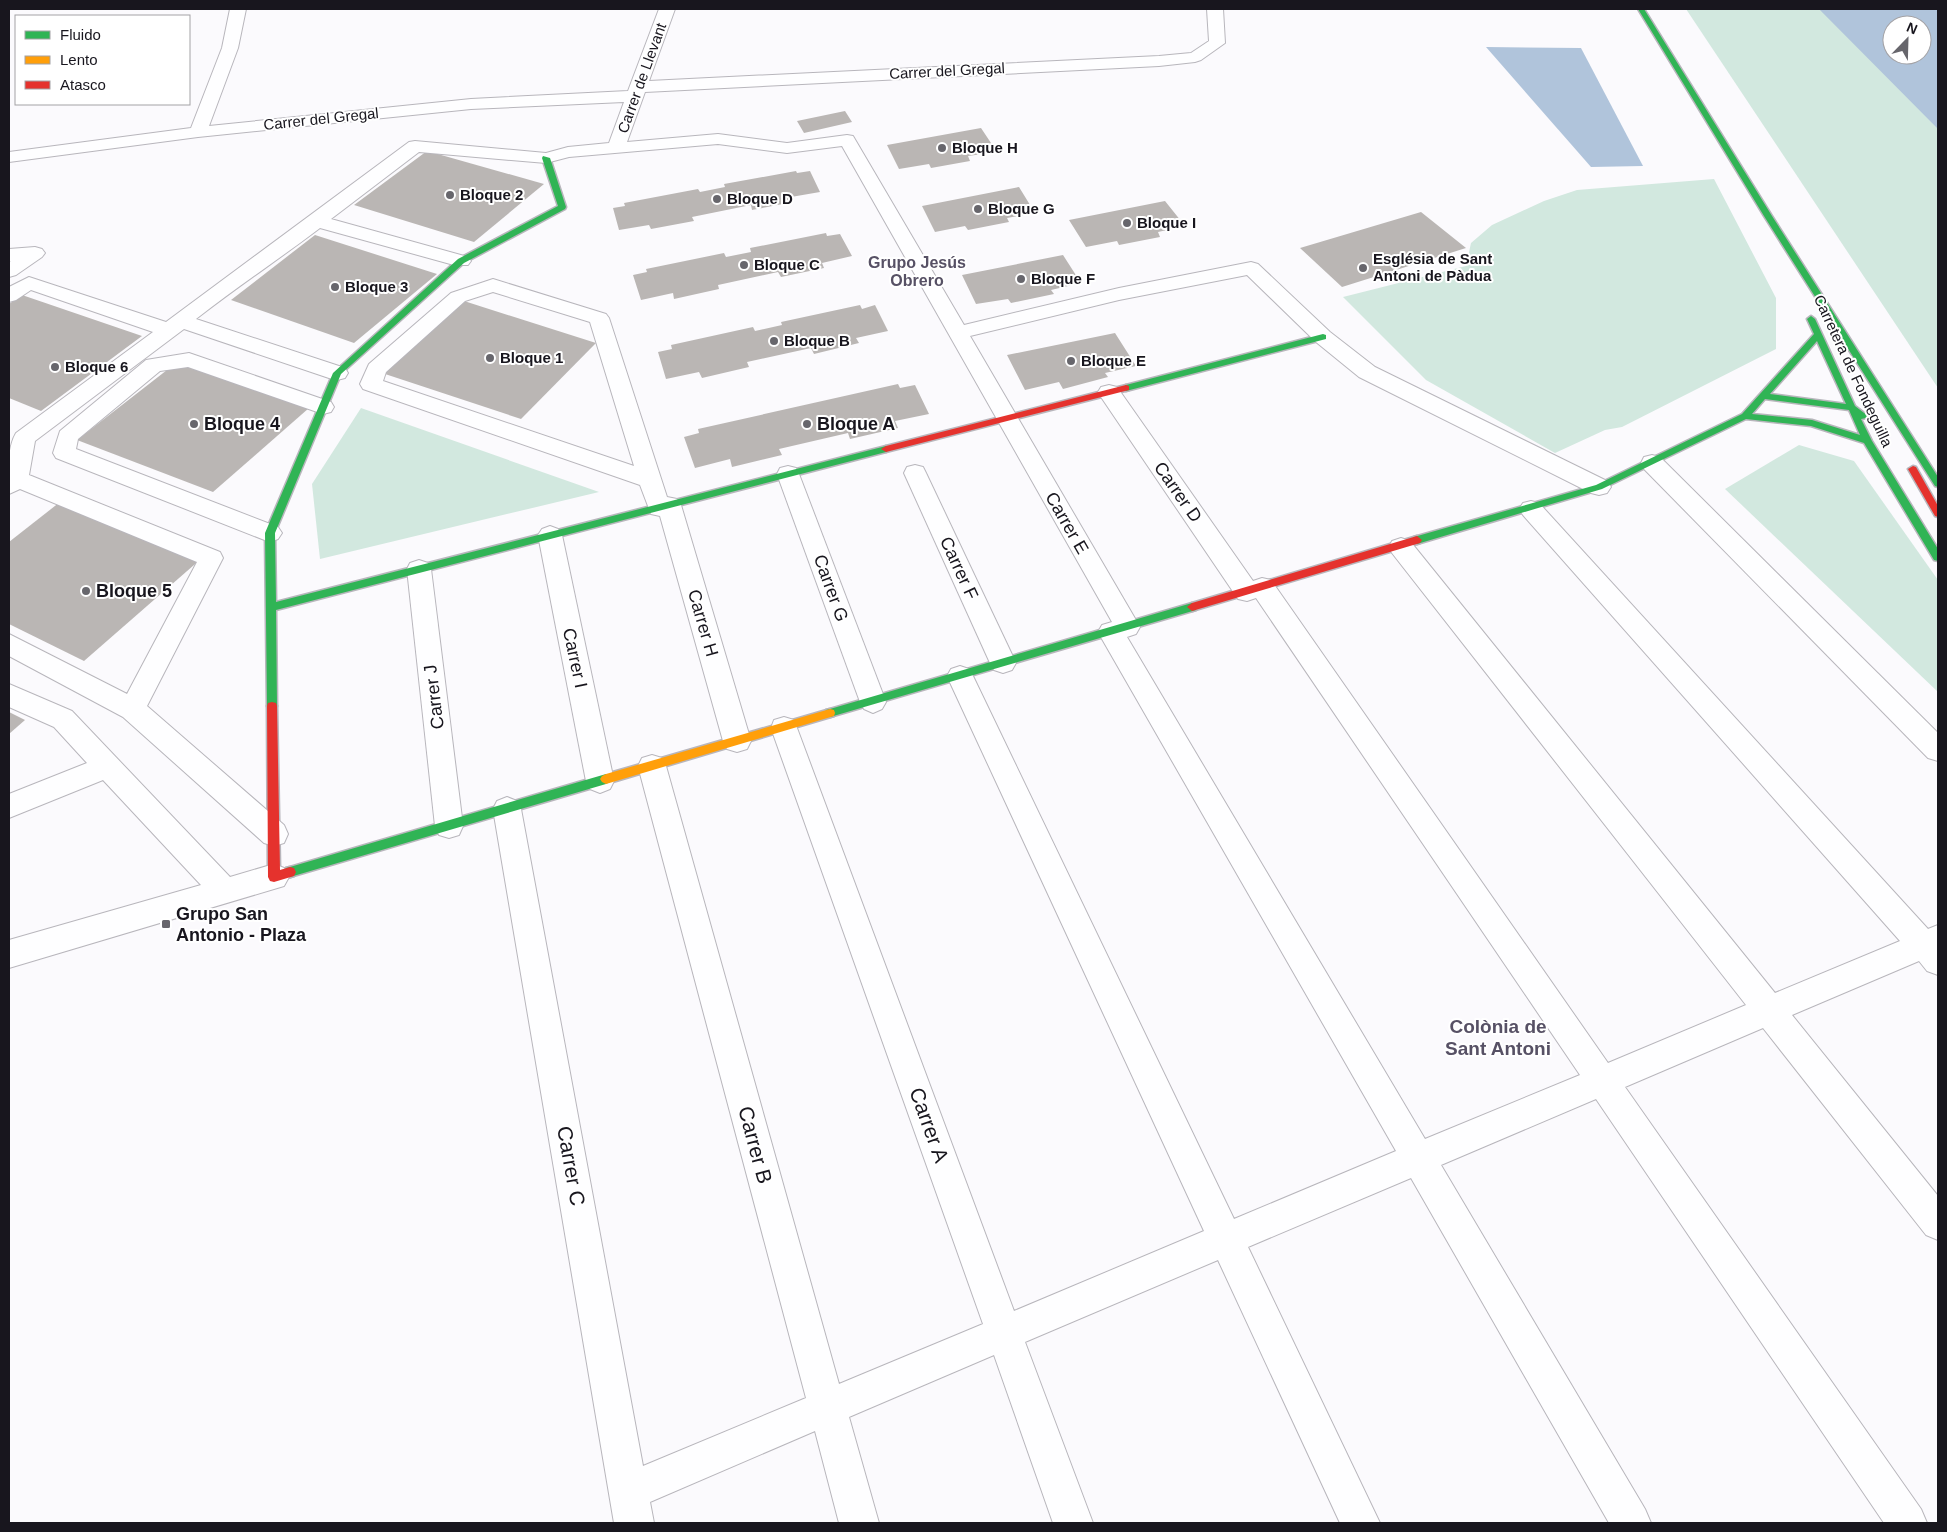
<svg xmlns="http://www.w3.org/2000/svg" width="1947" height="1532" font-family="Helvetica,sans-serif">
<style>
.green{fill:#d2e8df}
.water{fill:#b0c4db;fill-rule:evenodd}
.building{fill:#bab6b4}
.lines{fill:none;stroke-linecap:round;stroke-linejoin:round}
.street-casing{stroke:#b8b6bc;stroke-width:2}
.fast-casing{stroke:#b8b6bc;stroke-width:3}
.slow-casing{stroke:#b8b6bc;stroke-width:3}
.jam-casing{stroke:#b8b6bc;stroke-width:3}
.street{fill:#fefeff;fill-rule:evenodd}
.fast{fill:#30b455;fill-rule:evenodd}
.slow{fill:#ff9f0a;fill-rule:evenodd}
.jam{fill:#e5322d;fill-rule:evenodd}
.poi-dot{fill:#67666c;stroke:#fff;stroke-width:2}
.labels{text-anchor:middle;stroke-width:4;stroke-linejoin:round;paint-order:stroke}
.far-street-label{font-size:15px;fill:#18161e;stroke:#fff}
.far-poi-label{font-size:15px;font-weight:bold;fill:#18161e;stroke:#fff;text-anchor:start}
.far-neighbourhood-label{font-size:16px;font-weight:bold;fill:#575165;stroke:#fff}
.poi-label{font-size:18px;font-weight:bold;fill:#18161e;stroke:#fff;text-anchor:start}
.street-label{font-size:18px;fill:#18161e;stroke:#fff}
.neighbourhood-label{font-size:19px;font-weight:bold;fill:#575165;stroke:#fff}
.near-street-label{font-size:21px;fill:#18161e;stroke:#fff}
</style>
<rect width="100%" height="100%" fill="#fbfafd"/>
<!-- green -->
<g class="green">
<polygon points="1686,9 1820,9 1938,128 1938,388"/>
<polygon points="1714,179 1776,298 1776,349 1622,427 1605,430 1555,453 1426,380 1343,297 1466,266 1471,243 1492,225 1544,201 1577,190"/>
<polygon points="361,408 599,492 320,559 312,484"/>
<polygon points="1799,445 1854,461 1938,580 1938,692 1725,489"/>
</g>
<!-- water -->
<g class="water">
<path d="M1819,9H1938V129ZM1892,25H1922V55H1892Z"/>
<polygon points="1486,47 1581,48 1643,166 1591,167"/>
</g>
<!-- building -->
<g class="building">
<polygon points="845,111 852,122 804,133 797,121"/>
<polygon points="981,128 997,152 968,156 970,161 931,168 929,164 899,169 887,145"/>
<polygon points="427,151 544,184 474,242 354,205"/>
<polygon points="796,171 797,173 810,171 820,192 791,197 793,202 752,210 751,205 692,217 694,221 651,229 649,225 619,230 613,208 625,206 624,203 698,189 700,192 725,187 724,184"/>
<polygon points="1019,187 1035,213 1007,218 1009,222 968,230 965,226 935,232 922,206"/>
<polygon points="1165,201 1185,226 1158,232 1160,237 1119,245 1117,241 1086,247 1069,220"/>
<polygon points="1421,212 1466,248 1342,287 1300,248"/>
<polygon points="826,233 827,236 840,234 852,256 822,263 824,268 781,277 778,272 718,285 719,289 674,299 673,293 641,300 633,275 647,272 646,269 724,253 726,257 751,252 750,248"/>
<polygon points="315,235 437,274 354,343 231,300"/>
<polygon points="1063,255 1081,283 1051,290 1054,294 1011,303 1008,299 976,304 962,275"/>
<polygon points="22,295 142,336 41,411 9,398 9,304"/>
<polygon points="464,301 596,343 521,419 382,373"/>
<polygon points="860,305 862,309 875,305 888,331 856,338 859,343 814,354 811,348 747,362 749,367 702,378 699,372 666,379 658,352 672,349 671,345 753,327 755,331 782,325 781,322"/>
<polygon points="1115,333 1136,366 1105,373 1108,377 1063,389 1059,382 1025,390 1007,355"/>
<polygon points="176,363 309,408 213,492 77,440"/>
<polygon points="898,384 900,388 915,385 929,414 895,421 898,428 850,439 848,433 779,449 782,455 732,467 730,459 695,468 684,437 699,433 698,429"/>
<polygon points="60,502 202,558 84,661 9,624 9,542"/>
<polygon points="9,712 25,720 9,734"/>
</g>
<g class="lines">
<!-- street casing -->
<g class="street-casing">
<g id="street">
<path d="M230,9H246L238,48L209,126L471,99L628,91L659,9H675L649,81L1159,56L1191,53L1209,41L1207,9H1223L1225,43L1201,60L1195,62L1159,66L645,92L627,142L718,134L787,143L847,135L853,136L964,325L1119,288L1251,262L1258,264L1330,332L1375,367L1607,481L1611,487L1607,493L1599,495L1591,493L1359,377L1316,342L1247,275L1119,300L970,336L1140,627L1136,634L1127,637L1425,1139L1580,1075L1256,598L1247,601L1238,599L1101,397L1098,392L1101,387L1109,385L1117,387L1253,581L1262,578L1271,580L1608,1063L1746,1005L1392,553L1389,547L1392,541L1401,538L1410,541L1775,993L1900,941L1523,515L1519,509L1523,503L1531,501L1539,503L1928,929L1938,925V975L1927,971L1919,961L1792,1015L1938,1196V1240L1926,1235L1763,1028L1625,1087L1921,1509L1927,1523H1884L1596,1099L1441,1165L1645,1509L1651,1523H1609L1411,1178L1248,1247L1380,1523H1340L1218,1260L1025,1342L1093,1523H1053L994,1355L849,1417L879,1523H839L815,1431L650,1502L654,1523H614L493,809L497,801L507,797L517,801L521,809L643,1466L806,1398L638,766L642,758L652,755L662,758L666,766L839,1384L983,1324L771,728L774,720L784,717L794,720L797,728L1014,1311L1204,1231L947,676L951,669L960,666L969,669L973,676L1234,1219L1396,1151L1102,639L1098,632L1102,625L1112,622L842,146L787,153L718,144L569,157L546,163L419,152L331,219L468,257L471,261L468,265H454L320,228C279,259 237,287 196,319L345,368L348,373L345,378L337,380L329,378L184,329L35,441L29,475L220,552L223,558L147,706L284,825L288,834L284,843L274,846L264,843L123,717L9,656V634L127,694L197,562L20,489L9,494C9,475 6,450 16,433L153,332L31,290L16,300L9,302V287L29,277L166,322L409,142L415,141L546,153L568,147L609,143L624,102L471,109L198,137L9,162V152L191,128L222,48Z"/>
<polygon points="35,247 42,249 45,253 42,257 16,275 9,277 9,262 11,261 9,261 9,249"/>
<path d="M493,279L606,314L609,318L667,497L677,499L681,505L751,741L747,749L737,752L727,749L723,741L660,516L651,514L640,485L363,389L360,384L369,364L451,293ZM493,292L590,322L634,466L383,381L386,372L465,301Z"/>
<polygon points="189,353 331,402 334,407 331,412 323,414 188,367 160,371 78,439 76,449 278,527 282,533 278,539 270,542 262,539 56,458 53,453 60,431 146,360"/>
<polygon points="1652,455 1660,457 1938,733 1938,761 1928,758 1644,469 1641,463 1644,457"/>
<polygon points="915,465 923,467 926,473 1016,663 1012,670 1003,673 994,670 990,663 904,473 907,467"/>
<polygon points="788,466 796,468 799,474 886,702 882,709 873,713 864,709 860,702 777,474 780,468"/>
<polygon points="550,526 558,529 562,535 614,781 610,789 600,793 590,789 586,781 538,535 542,529"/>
<polygon points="419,560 428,563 431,569 463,826 459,835 449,838 439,835 435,826 407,569 410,563"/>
<polygon points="9,684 72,711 230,877 274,864 284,868 289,877 284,886 9,968 9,940 201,885 103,780 9,818 9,794 87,763 54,727 9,707"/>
</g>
</g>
<!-- fast casing -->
<g class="fast-casing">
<g id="fast">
<polygon points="1638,9 1644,9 1772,216 1938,477 1938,487 1935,486 1764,216"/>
<polygon points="543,156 550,158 566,207 565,209 464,263 341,374 275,533 276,602 886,446 891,449 886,452 276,610 277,706 276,709 268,709 267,706 265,533 333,373 458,259 558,206 542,158"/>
<path d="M1811,316L1815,319L1855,406L1868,416L1866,418L1861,419L1872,441L1938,549V561L1934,560L1864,443L1811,426L1746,419L1602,489L1417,544L1412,540L1414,537L1596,485L1742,414L1814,334L1807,319ZM1817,341L1846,404L1770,394ZM1765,399L1849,410L1860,435L1812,420L1752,414Z"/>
<polygon points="1323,334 1326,335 1326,339 1126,391 1122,388 1126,385"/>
<polygon points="1192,603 1197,607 1196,610 830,717 826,716 825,713 826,710 830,709"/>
<polygon points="606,774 610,776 612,779 610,782 606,784 290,877 286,876 284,872 286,868 290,867"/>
</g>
</g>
<!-- slow casing -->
<g class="slow-casing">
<polygon id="slow" points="830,709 834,710 835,713 834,716 606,784 602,782 600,779 602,776 606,774"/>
</g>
<!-- jam casing -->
<g class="jam-casing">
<g id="jam">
<polygon points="1126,385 1129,386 1129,390 886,452 881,449 886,446"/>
<polygon points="1913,466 1916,467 1938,506 1938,517 1935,516 1908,469"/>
<polygon points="1417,536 1422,540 1420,543 1192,611 1187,607 1192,603"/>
<polygon points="272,702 276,703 277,706 280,870 290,867 294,868 296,872 294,876 274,882 270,881 268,877 267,706 268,703"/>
</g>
</g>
<!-- street -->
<use href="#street" class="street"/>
<!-- fast -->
<use href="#fast" class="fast"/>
<!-- slow -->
<use href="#slow" class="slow"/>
<!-- jam -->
<use href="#jam" class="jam"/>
</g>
<!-- markers -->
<g class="poi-dot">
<circle cx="942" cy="148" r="5"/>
<circle cx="450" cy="195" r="5"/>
<circle cx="717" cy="199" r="5"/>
<circle cx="978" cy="209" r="5"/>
<circle cx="1127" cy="223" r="5"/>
<circle cx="744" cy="265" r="5"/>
<circle cx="1363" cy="268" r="5"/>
<circle cx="1021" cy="279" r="5"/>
<circle cx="335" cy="287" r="5"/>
<circle cx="774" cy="341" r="5"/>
<circle cx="490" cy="358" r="5"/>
<circle cx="1071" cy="361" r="5"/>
<circle cx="55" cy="367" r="5"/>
<circle cx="194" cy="424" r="5"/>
<circle cx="807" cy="424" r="5"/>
<circle cx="86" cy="591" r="5"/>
<rect x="161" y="919" width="10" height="10" rx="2.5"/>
</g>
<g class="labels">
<!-- far-street labels -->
<g class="far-street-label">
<text transform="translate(947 71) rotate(-3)" y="5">Carrer del Gregal</text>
<text transform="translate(642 78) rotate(-70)" y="5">Carrer de Llevant</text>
<text transform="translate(321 119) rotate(-6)" y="5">Carrer del Gregal</text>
<text transform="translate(1853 371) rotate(65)" y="5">Carretera de Fondeguilla</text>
</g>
<!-- far-poi labels -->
<g class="far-poi-label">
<text x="952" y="153">Bloque H</text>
<text x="460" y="200">Bloque 2</text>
<text x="727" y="204">Bloque D</text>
<text x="988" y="214">Bloque G</text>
<text x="1137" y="228">Bloque I</text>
<text x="1373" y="264">Església de Sant<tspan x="1373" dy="17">Antoni de Pàdua</tspan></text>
<text x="754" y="270">Bloque C</text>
<text x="1031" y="284">Bloque F</text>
<text x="345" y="292">Bloque 3</text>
<text x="784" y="346">Bloque B</text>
<text x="500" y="363">Bloque 1</text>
<text x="1081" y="366">Bloque E</text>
<text x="65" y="372">Bloque 6</text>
</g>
<!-- far-neighbourhood labels -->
<g class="far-neighbourhood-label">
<text x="917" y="268">Grupo Jesús<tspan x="917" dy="18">Obrero</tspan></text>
</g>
<!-- poi labels -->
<g class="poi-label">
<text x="204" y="430">Bloque 4</text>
<text x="817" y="430">Bloque A</text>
<text x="96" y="597">Bloque 5</text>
<text x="176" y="920">Grupo San<tspan x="176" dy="21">Antonio - Plaza</tspan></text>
</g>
<!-- street labels -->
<g class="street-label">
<text transform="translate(1178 492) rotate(55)" y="6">Carrer D</text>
<text transform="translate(1067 523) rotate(60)" y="6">Carrer E</text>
<text transform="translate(959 568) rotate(65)" y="6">Carrer F</text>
<text transform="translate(831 588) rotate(70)" y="6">Carrer G</text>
<text transform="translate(703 623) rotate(74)" y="6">Carrer H</text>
<text transform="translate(575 658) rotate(78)" y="6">Carrer I</text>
<text transform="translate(434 697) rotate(-97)" y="6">Carrer J</text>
</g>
<!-- neighbourhood labels -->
<g class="neighbourhood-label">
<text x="1498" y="1033">Colònia de<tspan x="1498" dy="22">Sant Antoni</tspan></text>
</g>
<!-- near-street labels -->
<g class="near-street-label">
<text transform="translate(929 1125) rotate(70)" y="7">Carrer A</text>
<text transform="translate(755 1145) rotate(75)" y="7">Carrer B</text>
<text transform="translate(571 1166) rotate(80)" y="7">Carrer C</text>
</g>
</g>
<!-- border -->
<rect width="1947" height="1532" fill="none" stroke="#18161e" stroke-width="20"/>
<!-- legend -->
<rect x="15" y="15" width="175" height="90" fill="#ffffff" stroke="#a3a2a5"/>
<rect x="25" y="31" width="25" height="8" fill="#30b455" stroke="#a3a2a5"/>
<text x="60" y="40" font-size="15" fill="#18161e">Fluido</text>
<rect x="25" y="56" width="25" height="8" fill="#ff9f0a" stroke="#a3a2a5"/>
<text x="60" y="65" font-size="15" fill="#18161e">Lento</text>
<rect x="25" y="81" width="25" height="8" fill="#e5322d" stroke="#a3a2a5"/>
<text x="60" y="90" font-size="15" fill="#18161e">Atasco</text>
<!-- north arrow -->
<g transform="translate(1907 40) rotate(23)"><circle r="24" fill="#ffffff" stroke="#a3a2a5"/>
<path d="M0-4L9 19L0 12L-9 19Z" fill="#67666c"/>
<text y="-8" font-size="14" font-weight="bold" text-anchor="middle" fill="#18161e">N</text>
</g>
</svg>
